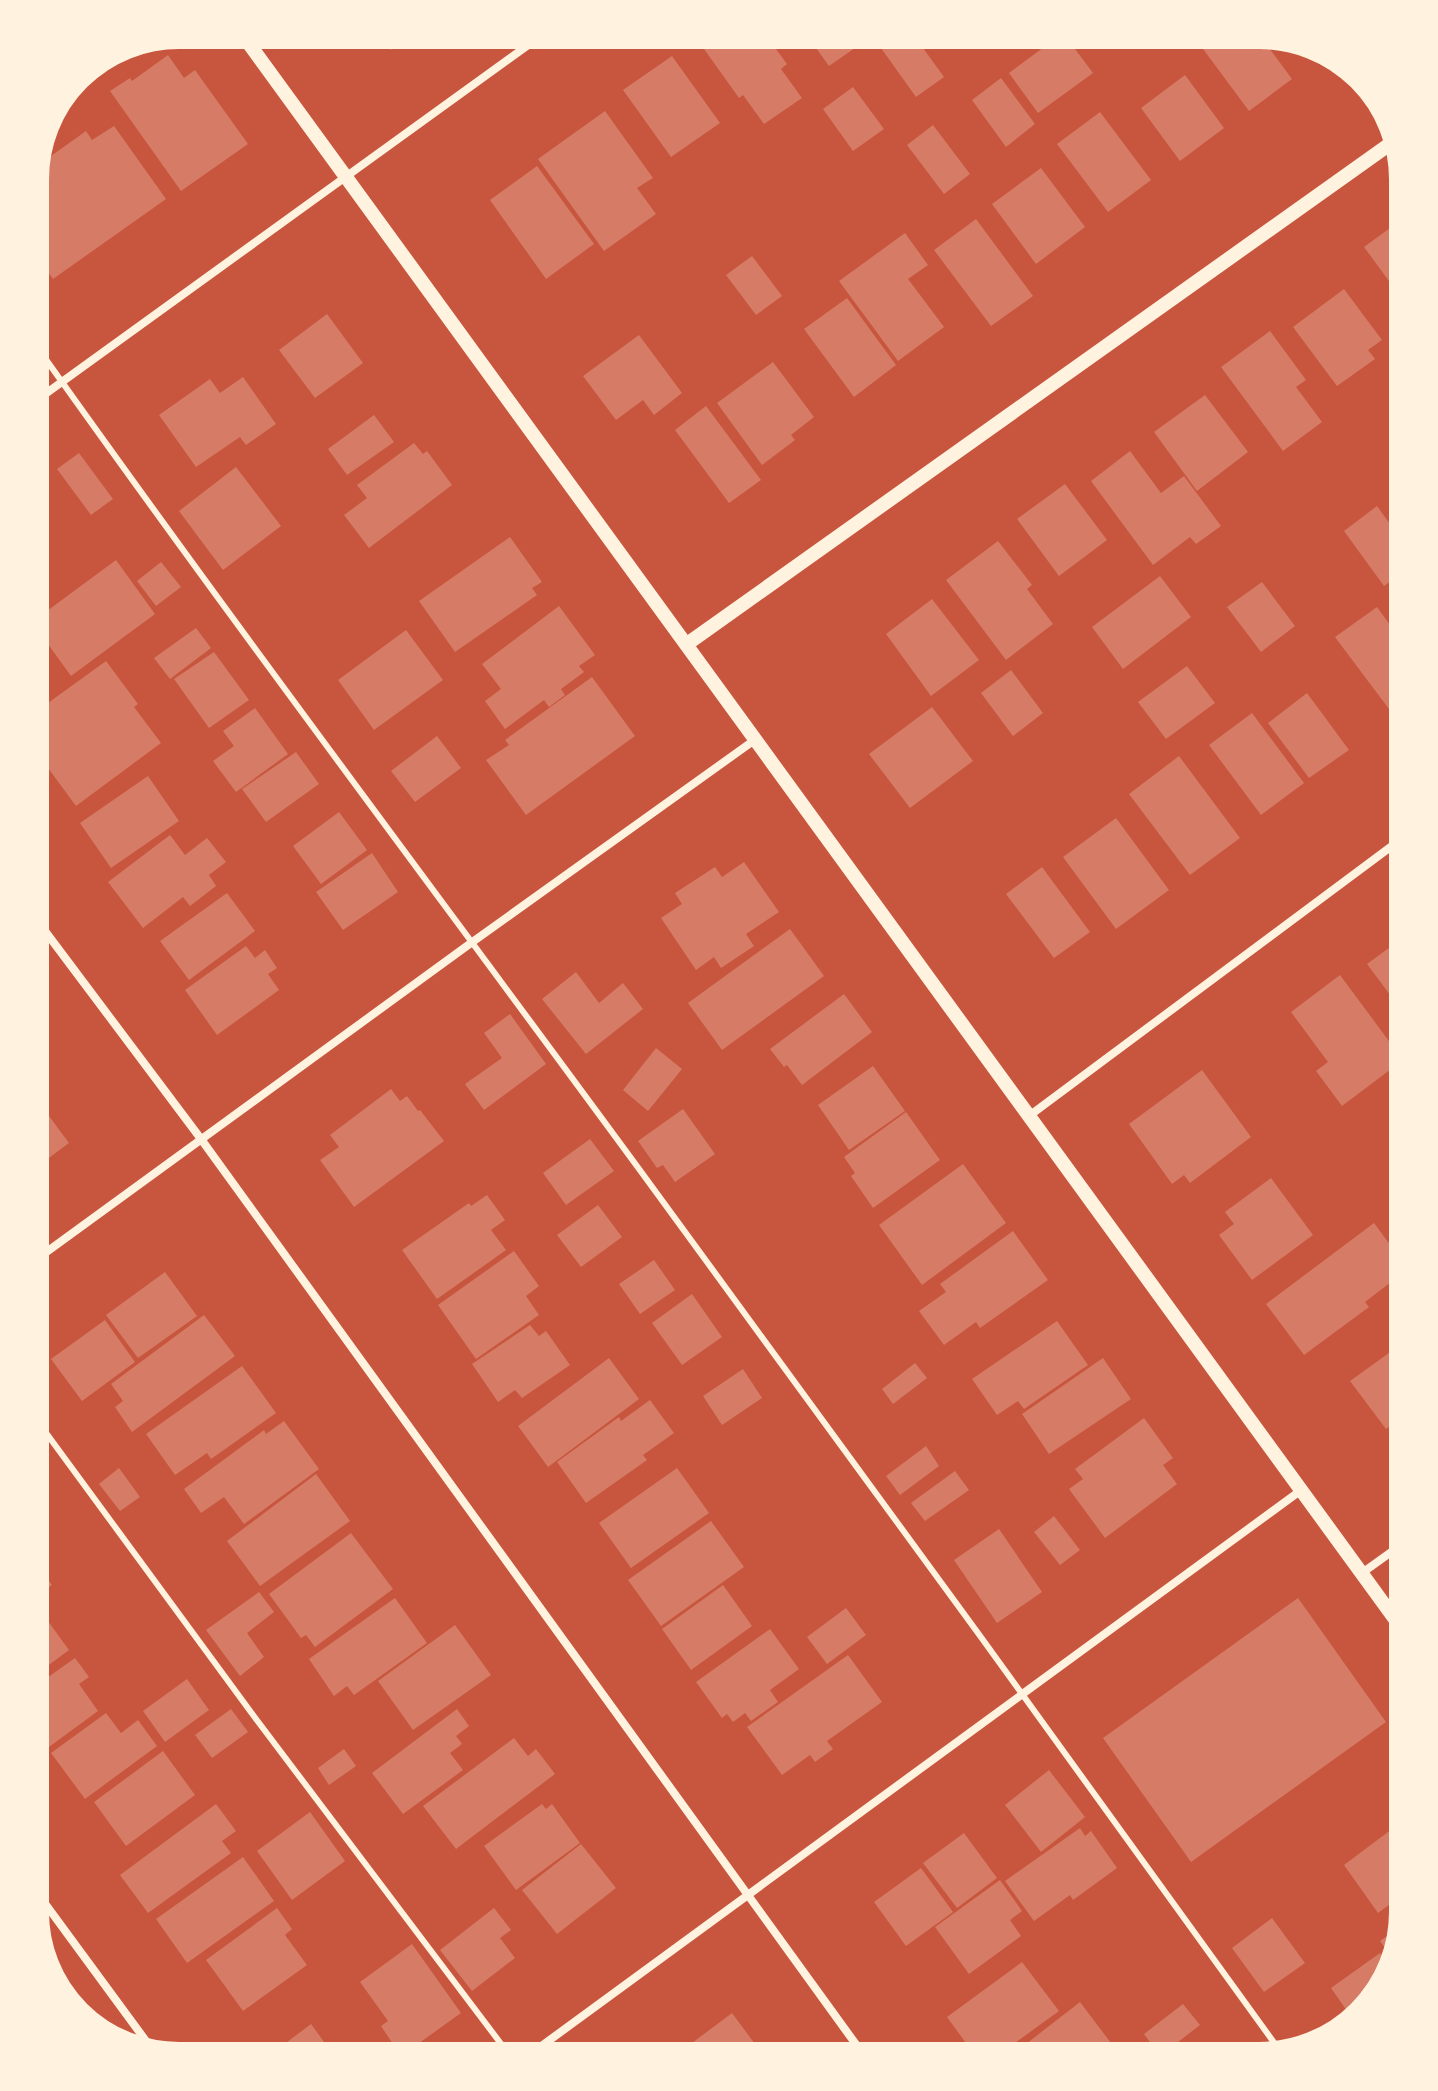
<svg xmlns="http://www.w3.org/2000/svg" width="1438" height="2091" font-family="Manrope,sans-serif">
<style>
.building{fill:#d67c66}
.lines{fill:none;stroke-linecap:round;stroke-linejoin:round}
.service{stroke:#fff3e0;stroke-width:6}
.minor{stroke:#fff3e0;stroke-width:8}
.tertiary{stroke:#fff3e0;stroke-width:14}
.rim{fill:none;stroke:#fff3e0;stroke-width:10}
</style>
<rect width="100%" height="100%" fill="#c8553d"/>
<!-- building -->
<g class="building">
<polygon points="377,30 418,30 391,50"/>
<polygon points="731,30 762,30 787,64 781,69 802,98 764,124 743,95 739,98 704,49"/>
<polygon points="803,30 861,30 868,39 829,66"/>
<polygon points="891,30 910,30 944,77 916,97 876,41"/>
<polygon points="1128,30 1166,30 1142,49"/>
<polygon points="1189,30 1269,31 1261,37 1292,79 1249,111"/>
<polygon points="1063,33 1093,73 1038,113 1009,73"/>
<polygon points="168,55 184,78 195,70 248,144 181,191 110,91 130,78 132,81"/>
<polygon points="672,56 720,123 671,157 623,90"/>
<polygon points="101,60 84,74 80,68 101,59"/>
<polygon points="1185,75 1224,128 1180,161 1141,108"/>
<polygon points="1001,78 1035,124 1006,147 972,100"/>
<polygon points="853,87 884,129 853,151 823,109"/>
<polygon points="605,111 653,178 637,188 656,214 604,251 538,159"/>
<polygon points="1100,112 1151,180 1108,212 1057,144"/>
<polygon points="933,125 970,174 944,194 907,145"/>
<polygon points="114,126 166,199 53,279 30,247 30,171 86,131 92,140"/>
<polygon points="537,166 594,244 546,279 490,200"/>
<polygon points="1041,168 1085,227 1036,264 992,204"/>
<polygon points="1408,215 1408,307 1364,247"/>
<polygon points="976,219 1033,296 991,326 934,250"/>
<polygon points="905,233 928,265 908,279 944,327 898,361 839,281"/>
<polygon points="752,256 782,296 756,315 726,275"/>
<polygon points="1344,289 1382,340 1368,350 1375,359 1337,386 1293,327"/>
<polygon points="847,298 896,365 854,397 804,329"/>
<polygon points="327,314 363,363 315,398 279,350"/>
<polygon points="1270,331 1306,380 1296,387 1322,422 1283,451 1221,367"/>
<polygon points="639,335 682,393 654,415 643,400 616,420 583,376"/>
<polygon points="773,362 814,417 791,435 795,440 762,465 717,403"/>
<polygon points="243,377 276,424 246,445 240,437 196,467 159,415 210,379 220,393"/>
<polygon points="1205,395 1248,452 1197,491 1154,432"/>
<polygon points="706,406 761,480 729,503 675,430"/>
<polygon points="374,415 394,442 347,475 328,449"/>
<polygon points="414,443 423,454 427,451 452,485 369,548 344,515 367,498 357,485"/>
<polygon points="1130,451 1161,493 1184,476 1221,526 1196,544 1190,537 1153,565 1091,481"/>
<polygon points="79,453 113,499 91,515 57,469"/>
<polygon points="236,467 281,526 223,570 179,511"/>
<polygon points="1065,484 1107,540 1059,576 1017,519"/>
<polygon points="1377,506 1408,549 1408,569 1384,586 1344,531"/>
<polygon points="510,537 542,582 532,588 537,595 455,652 419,601"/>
<polygon points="998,541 1032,585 1027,589 1053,624 1006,660 946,580"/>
<polygon points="116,560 155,614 71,676 32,622"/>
<polygon points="161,562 181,587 156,606 137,581"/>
<polygon points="1160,576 1191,617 1123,669 1092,627"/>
<polygon points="1262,582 1295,626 1261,652 1227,607"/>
<polygon points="932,599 979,660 931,696 886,634"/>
<polygon points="559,606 595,655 579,666 584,672 561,689 565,695 549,707 544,700 505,729 485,701 501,689 482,664"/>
<polygon points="1377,607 1408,650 1408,707 1395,717 1335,637"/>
<polygon points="196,628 211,648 170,679 154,658"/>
<polygon points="406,630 443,680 374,730 338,680"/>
<polygon points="214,652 249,700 209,728 174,679"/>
<polygon points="106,661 138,704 134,707 161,743 76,806 48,768 46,770 30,749 30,716"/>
<polygon points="1187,666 1215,703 1166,739 1138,702"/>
<polygon points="1011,670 1043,713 1013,736 981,693"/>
<polygon points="592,677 635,736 526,815 486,760 509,745 505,740"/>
<polygon points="1307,693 1349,750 1309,778 1268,723"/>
<polygon points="932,707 973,761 910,808 869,754"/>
<polygon points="255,708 288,754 236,792 213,761 234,746 223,731"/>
<polygon points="1252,713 1304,783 1261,815 1209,745"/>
<polygon points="437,736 461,768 415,802 391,771"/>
<polygon points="296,752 319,784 266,822 242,789"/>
<polygon points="1179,756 1240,838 1190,875 1129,794"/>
<polygon points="148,776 179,821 111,868 80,823"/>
<polygon points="339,812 367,850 321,884 293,846"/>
<polygon points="1116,818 1169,890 1116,929 1063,857"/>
<polygon points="170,835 185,855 207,838 226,862 209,875 216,886 190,906 183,897 143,928 108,882"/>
<polygon points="372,853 398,892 343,930 316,892"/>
<polygon points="744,862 779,912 746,934 754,946 721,968 714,957 696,970 661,918 682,904 675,893 715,867 722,877"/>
<polygon points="1042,867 1090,932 1054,958 1006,894"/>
<polygon points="227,893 255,931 189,980 160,941"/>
<polygon points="790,929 824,976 722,1050 688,1003"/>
<polygon points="1408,934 1408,1019 1367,964"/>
<polygon points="246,946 255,958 265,950 277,968 268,974 279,990 217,1035 185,990"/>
<polygon points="576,972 599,1003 623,983 643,1009 586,1054 542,999"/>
<polygon points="1340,975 1403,1060 1342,1106 1316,1071 1328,1062 1291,1012"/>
<polygon points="844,994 872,1032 802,1085 787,1065 784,1067 770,1049"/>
<polygon points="510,1014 546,1064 484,1110 465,1084 502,1058 484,1033"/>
<polygon points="656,1048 682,1069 648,1111 623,1090"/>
<polygon points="873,1066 905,1111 849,1150 818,1105"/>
<polygon points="1202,1070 1251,1137 1190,1183 1184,1175 1172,1184 1129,1124"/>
<polygon points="391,1089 400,1101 407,1096 418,1111 420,1110 444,1141 354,1207 320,1160 339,1147 330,1135"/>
<polygon points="35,1097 69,1143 30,1172 30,1100"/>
<polygon points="683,1109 715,1154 675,1182 663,1165 657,1168 638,1141"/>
<polygon points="906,1112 940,1160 873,1208 851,1176 855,1173 844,1157"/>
<polygon points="590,1139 614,1171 566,1205 543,1173"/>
<polygon points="963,1164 1006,1223 922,1285 879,1225"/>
<polygon points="1271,1178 1313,1235 1252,1280 1219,1235 1234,1224 1225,1212"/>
<polygon points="487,1195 505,1220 491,1230 506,1250 437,1299 402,1250 469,1203 471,1206"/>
<polygon points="598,1205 622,1237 581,1267 557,1235"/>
<polygon points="1374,1223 1408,1269 1365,1302 1369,1307 1304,1355 1266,1304"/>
<polygon points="1013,1231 1048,1280 980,1328 976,1322 944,1345 919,1311 946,1292 940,1284"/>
<polygon points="514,1251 539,1286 526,1296 539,1315 476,1359 438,1305"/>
<polygon points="654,1260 675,1290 640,1314 619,1284"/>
<polygon points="165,1272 197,1316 138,1358 106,1315"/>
<polygon points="692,1294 722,1337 682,1365 652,1323"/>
<polygon points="1408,1295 1408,1317 1398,1303"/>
<polygon points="204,1315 235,1356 132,1432 115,1407 123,1401 111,1384"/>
<polygon points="105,1320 135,1362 82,1401 51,1359"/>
<polygon points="1057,1321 1088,1365 1024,1409 1018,1401 997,1415 972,1379"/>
<polygon points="530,1325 539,1336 546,1331 570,1365 522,1398 515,1390 498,1402 472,1364"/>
<polygon points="1393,1350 1408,1370 1408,1412 1386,1429 1350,1381"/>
<polygon points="609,1358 639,1399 548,1467 518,1426"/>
<polygon points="1103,1358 1131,1399 1049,1454 1022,1414"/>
<polygon points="915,1363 927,1378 893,1404 882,1389"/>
<polygon points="242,1366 276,1413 211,1459 207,1453 175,1475 146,1434"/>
<polygon points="743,1369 762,1398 722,1425 703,1396"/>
<polygon points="650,1400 674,1433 643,1455 647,1460 586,1503 557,1462 619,1417 621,1421"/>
<polygon points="1144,1418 1173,1458 1163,1465 1177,1484 1105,1538 1069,1489 1083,1479 1075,1469"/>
<polygon points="284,1421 319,1469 244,1524 224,1497 201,1513 184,1489 264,1430 266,1434"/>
<polygon points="926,1446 939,1466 900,1495 886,1476"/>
<polygon points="119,1468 140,1497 120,1511 99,1484"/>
<polygon points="677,1468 709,1513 631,1568 599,1523"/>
<polygon points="955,1471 969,1490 925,1521 911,1503"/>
<polygon points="316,1474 350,1521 260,1586 227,1541"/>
<polygon points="1054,1516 1080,1550 1060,1565 1034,1532"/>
<polygon points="711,1521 744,1567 661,1626 628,1580"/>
<polygon points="999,1529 1042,1592 997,1623 954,1560"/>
<polygon points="351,1533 393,1589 315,1647 306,1635 301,1638 269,1594"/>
<polygon points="30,1555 52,1585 30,1601"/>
<polygon points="723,1585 752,1626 691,1670 662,1629"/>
<polygon points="259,1592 274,1612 247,1633 264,1657 240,1676 206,1630"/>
<polygon points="395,1598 427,1643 354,1695 347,1686 334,1696 309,1659"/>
<polygon points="1298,1598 1386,1722 1191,1862 1103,1738"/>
<polygon points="34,1602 69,1650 30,1679 30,1604"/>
<polygon points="846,1608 866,1635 827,1664 807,1637"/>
<polygon points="455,1625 491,1675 413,1730 378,1681"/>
<polygon points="770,1629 799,1669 770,1690 778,1702 751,1721 745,1713 733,1722 727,1714 722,1718 696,1682"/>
<polygon points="848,1655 882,1702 827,1741 833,1749 815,1762 810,1755 782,1775 747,1727"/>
<polygon points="75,1658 89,1677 79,1684 98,1711 34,1758 30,1753 30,1690"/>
<polygon points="187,1679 209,1710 165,1742 143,1711"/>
<polygon points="231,1709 248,1732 212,1758 195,1735"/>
<polygon points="457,1709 469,1726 456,1736 462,1744 450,1753 463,1770 403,1814 372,1773"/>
<polygon points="106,1713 121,1733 138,1720 157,1746 85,1799 51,1753"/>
<polygon points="514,1738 528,1756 536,1749 555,1774 456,1849 423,1806"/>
<polygon points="344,1749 356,1766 329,1785 318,1768"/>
<polygon points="163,1751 195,1795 126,1846 94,1802"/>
<polygon points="1049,1770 1085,1817 1041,1852 1005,1805"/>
<polygon points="216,1804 236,1831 222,1841 231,1853 148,1913 120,1875"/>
<polygon points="542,1804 546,1809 552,1804 580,1843 516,1890 484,1846"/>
<polygon points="310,1812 345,1861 292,1900 257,1851"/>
<polygon points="1408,1817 1408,1891 1378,1913 1344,1865"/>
<polygon points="1080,1828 1085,1836 1091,1831 1117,1868 1073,1900 1070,1895 1034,1921 1005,1881"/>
<polygon points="964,1833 997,1878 957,1908 923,1863"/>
<polygon points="581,1844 616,1888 557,1934 522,1890"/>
<polygon points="243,1857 274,1901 187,1963 156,1919"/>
<polygon points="921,1868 953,1912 906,1946 874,1902"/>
<polygon points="1000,1880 1022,1911 1010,1920 1021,1936 969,1974 935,1927"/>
<polygon points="277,1908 292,1929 285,1935 307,1965 243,2011 206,1960"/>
<polygon points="494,1908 511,1930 500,1938 515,1958 472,1991 440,1950"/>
<polygon points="1272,1918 1305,1963 1264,1992 1232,1948"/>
<polygon points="1405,1923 1395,1962 1380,1941"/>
<polygon points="412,1944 461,2013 401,2056 381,2026 388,2021 360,1982"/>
<polygon points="1380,1953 1392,1970 1388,1987 1354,2021 1331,1988"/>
<polygon points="1022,1962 1059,2011 990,2061 979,2061 947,2017"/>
<polygon points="1080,2002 1111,2043 1088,2061 1004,2061"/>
<polygon points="1183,2004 1200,2025 1160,2056 1144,2034"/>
<polygon points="732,2013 758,2048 742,2060 743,2061 668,2061"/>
<polygon points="311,2024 338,2061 262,2061"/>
<polygon points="1110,2050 1119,2061 1096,2061"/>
</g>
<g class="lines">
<!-- service -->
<g class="service">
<path d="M30,337C230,619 438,895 642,1173C858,1466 1070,1760 1283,2055"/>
<polyline points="30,1411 256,1719 514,2061"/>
</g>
<!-- minor -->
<g class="minor">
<polyline points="30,405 549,30"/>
<polyline points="30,911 201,1139 868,2061"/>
<polyline points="1029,1116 1408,834"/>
<polyline points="30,1264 471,943 756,739"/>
<polyline points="1362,1573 1408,1540"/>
<polyline points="30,1883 157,2056"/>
<polyline points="521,2061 1300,1491"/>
</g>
<!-- tertiary -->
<g class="tertiary">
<polyline points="239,30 1408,1637"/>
<polyline points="687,644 1397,139"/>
</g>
</g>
<!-- crop -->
<path d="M0 0H1438V2091H0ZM179 44H1259A135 135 0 0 1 1394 179V1912A135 135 0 0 1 1259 2047H179A135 135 0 0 1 44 1912V179A135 135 0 0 1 179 44Z" fill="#fff3e0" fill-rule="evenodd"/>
<path class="rim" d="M179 44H1259A135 135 0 0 1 1394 179V1912A135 135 0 0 1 1259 2047H179A135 135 0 0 1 44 1912V179A135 135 0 0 1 179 44Z"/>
</svg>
